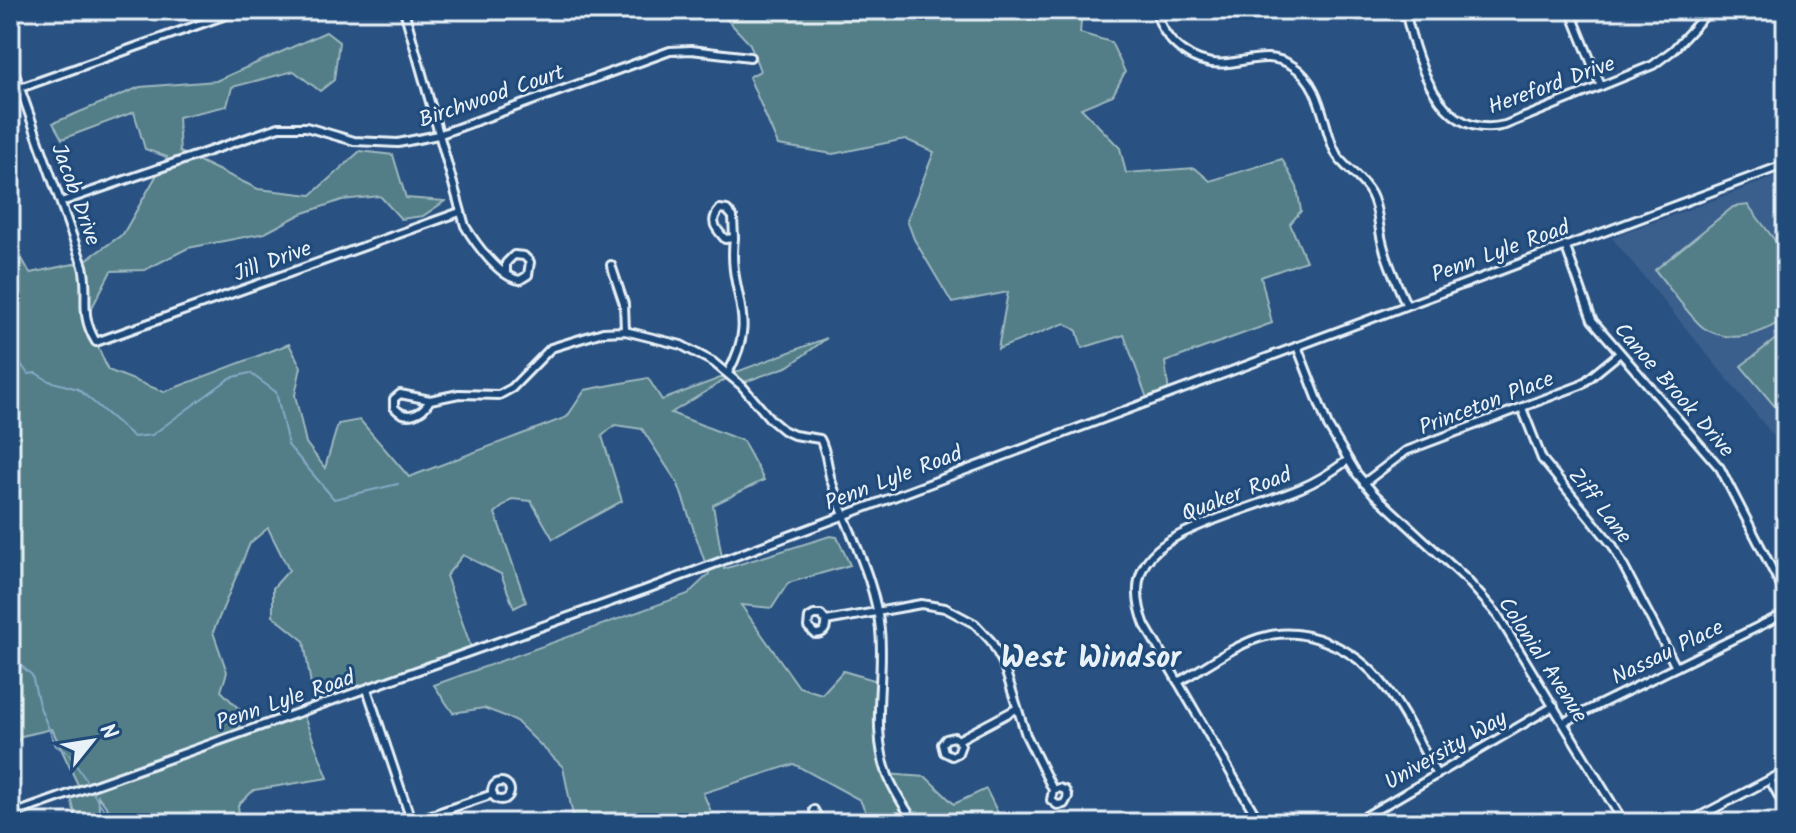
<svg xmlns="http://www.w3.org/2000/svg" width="1796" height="833" font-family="Kalam,sans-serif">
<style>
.built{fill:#3b5e8c}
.green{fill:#527e87;stroke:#9db8c0;stroke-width:2}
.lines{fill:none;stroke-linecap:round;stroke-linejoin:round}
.stream{stroke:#87a9c6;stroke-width:2}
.minor-casing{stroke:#e8f1f8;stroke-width:12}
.minor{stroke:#1f4a7a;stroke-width:6}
.labels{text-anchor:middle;stroke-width:6;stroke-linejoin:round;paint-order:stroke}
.street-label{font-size:22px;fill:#e8f1f8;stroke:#1f4a7a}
.district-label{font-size:30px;font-weight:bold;fill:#e8f1f8;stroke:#1f4a7a}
</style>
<rect width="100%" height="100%" fill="#295181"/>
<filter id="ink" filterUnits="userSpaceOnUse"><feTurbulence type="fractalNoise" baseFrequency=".0125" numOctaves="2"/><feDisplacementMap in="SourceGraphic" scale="16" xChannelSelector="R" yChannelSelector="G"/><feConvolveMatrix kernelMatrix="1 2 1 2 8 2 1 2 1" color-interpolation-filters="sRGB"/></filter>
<g filter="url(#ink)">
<!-- built -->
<polygon class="built" points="1786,173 1786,451 1612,238"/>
<!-- green -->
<g class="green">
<polygon points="718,10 1082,10 1080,33 1111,42 1125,72 1113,95 1081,108 1120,148 1126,173 1195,168 1210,181 1282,159 1297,187 1301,211 1290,224 1306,261 1261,277 1272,323 1165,362 1169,393 1148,401 1124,335 1082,348 1077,331 1065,323 998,349 1008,292 952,303 914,239 907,220 934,152 905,139 833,154 778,145 749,77 760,71 750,44"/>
<polygon points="326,32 339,42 334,80 320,91 294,71 232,87 227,106 178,117 180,152 258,189 311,195 360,151 393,155 406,198 445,201 423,216 401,219 380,196 342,200 301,214 265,233 188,248 145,270 111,271 86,319 108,370 164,392 289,344 301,367 295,395 306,443 325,468 338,424 360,420 409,477 567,417 585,390 648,378 662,400 827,338 789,366 739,384 731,376 671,413 743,441 764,480 713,505 724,569 830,536 837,537 850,565 788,583 772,608 741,605 799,687 822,694 843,671 881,682 879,733 886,774 926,777 954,804 986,789 1003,823 871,823 860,800 794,764 703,793 716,823 572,823 574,821 563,767 515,720 484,708 453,713 434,685 688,594 709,574 678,484 642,429 615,425 602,436 622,501 553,539 531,501 512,499 495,513 526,602 514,608 501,574 463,555 446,576 471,647 315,710 304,641 273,616 273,588 289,570 268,528 250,543 213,632 227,672 221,691 241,711 239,736 303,714 328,778 254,790 238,805 240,823 119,823 98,796 100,818 103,823 77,823 70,793 79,787 52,729 22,736 10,751 10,237 30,273 83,262 123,234 167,157 145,149 134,112 62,139 53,123 140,87 216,81"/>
<path d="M1748,205L1786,255V317C1763,335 1731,345 1704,328C1693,321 1665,282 1655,270L1733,207Z"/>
<polygon points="1786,331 1786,412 1782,415 1741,366"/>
</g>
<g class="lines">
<!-- stream -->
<g class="stream">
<polyline points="10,349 28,374 36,373 49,381 78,389 134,437 152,435 230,378 250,373 276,392 288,445 334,499 398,484"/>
<polyline points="10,656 32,675 39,705 56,746 68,753 86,780"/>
<polyline points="93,793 113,823"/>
</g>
<!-- minor casing -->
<g class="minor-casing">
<g id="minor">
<path d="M404,10L465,226C475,243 500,278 520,280L528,275L530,262L524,256L514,255L506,263V271"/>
<path d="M1156,10C1163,43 1194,67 1228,63C1252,60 1271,52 1293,66C1320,83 1322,119 1333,147C1340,167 1361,175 1371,194C1379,209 1378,225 1382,241C1387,263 1397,284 1406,304"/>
<path d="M1405,10C1416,60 1439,142 1505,125L1653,65L1673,50L1710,10"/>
<polyline points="1570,10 1601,86"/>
<path d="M10,60L83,266C90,296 78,312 96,342L460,212"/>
<polyline points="20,88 240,10"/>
<polyline points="61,202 279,127 306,127 354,141 398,143 438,135 670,51 691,50 750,57"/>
<path d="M720,209L727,210L733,217L734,238L725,239C715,228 709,221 720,209Z"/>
<polyline points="1565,245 1592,320 1720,468 1786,596"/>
<polyline points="611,265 624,304 625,331"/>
<polyline points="1297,346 1328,426 1357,474 1374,494 1467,580 1497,614 1624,823"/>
<path d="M728,373C761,313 727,297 734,238"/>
<path d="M430,400L400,394L394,399V407C405,421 422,415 430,400L459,394L499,395L512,388L551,348L603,332L625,331L681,345L713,362L742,386L771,420L783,430L794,435L820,439C827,451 827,467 831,480C847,530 875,577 880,630C885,678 870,729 888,776C895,793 905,808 915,823"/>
<polyline points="1522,408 1542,459 1613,546 1676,667"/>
<polyline points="1364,483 1406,451 1581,385 1620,353"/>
<path d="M826,621C827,629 824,634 815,634L808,627L809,618L814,615H821L826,621L921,604L945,608L975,624L991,641L1003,663L1026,735L1053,790L1051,800L1057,805L1064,804L1068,797L1065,790L1059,788L1053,790"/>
<path d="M1178,682C1204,668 1231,647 1259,638C1304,623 1356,649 1384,685C1405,712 1420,745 1437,775"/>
<polyline points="367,689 412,823"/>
<polyline points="1564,722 1786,613"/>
<polyline points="958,740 961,745 958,753 952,756 944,752 942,744 946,739 954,737 958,740 1016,709"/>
<polyline points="1770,780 1786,809"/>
<circle cx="501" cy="791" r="9"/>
<polyline points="814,810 821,823"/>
<polyline points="10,815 647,589 1786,164"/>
<polyline points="411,822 493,794"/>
<path d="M1260,823L1145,625C1120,561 1164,539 1214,520C1243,509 1272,500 1301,488C1318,481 1333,471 1348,460"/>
<polyline points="1354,823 1554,706"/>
<polyline points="1687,823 1786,771"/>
</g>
</g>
<!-- minor -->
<use href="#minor" class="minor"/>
</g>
</g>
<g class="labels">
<!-- street labels -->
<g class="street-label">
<text transform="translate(1551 84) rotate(-20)" y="8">Hereford Drive</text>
<text transform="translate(491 95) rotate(-19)" y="8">Birchwood Court</text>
<text transform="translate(77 194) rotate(70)" y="8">Jacob Drive</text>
<text transform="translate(1500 250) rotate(-20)" y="8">Penn Lyle Road</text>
<text transform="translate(272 260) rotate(-20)" y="8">Jill Drive</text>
<text transform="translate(1675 389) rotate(49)" y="8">Canoe Brook Drive</text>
<text transform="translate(1486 402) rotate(-21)" y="8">Princeton Place</text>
<text transform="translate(893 477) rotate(-21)" y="8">Penn Lyle Road</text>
<text transform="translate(1236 493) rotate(-21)" y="8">Quaker Road</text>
<text transform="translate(1601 505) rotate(52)" y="8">Ziff Lane</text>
<text transform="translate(1667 651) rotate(-26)" y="8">Nassau Place</text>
<text transform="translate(1544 659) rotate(57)" y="8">Colonial Avenue</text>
<text transform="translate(285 699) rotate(-19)" y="8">Penn Lyle Road</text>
<text transform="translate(1445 749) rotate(-30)" y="8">University Way</text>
</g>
<!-- district labels -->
<g class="district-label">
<text x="1091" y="667">West Windsor</text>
</g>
</g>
<!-- margin -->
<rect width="1796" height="833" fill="none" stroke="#1f4a7a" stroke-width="40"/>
<rect x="20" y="20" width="1756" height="793" fill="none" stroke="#e8f1f8" stroke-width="3" filter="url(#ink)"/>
<!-- north arrow -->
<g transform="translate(92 741) rotate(60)" stroke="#1f4a7a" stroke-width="6" paint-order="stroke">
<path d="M0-6L14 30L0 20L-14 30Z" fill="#e8f1f8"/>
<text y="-12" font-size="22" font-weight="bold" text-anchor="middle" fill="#e8f1f8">N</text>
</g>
</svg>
